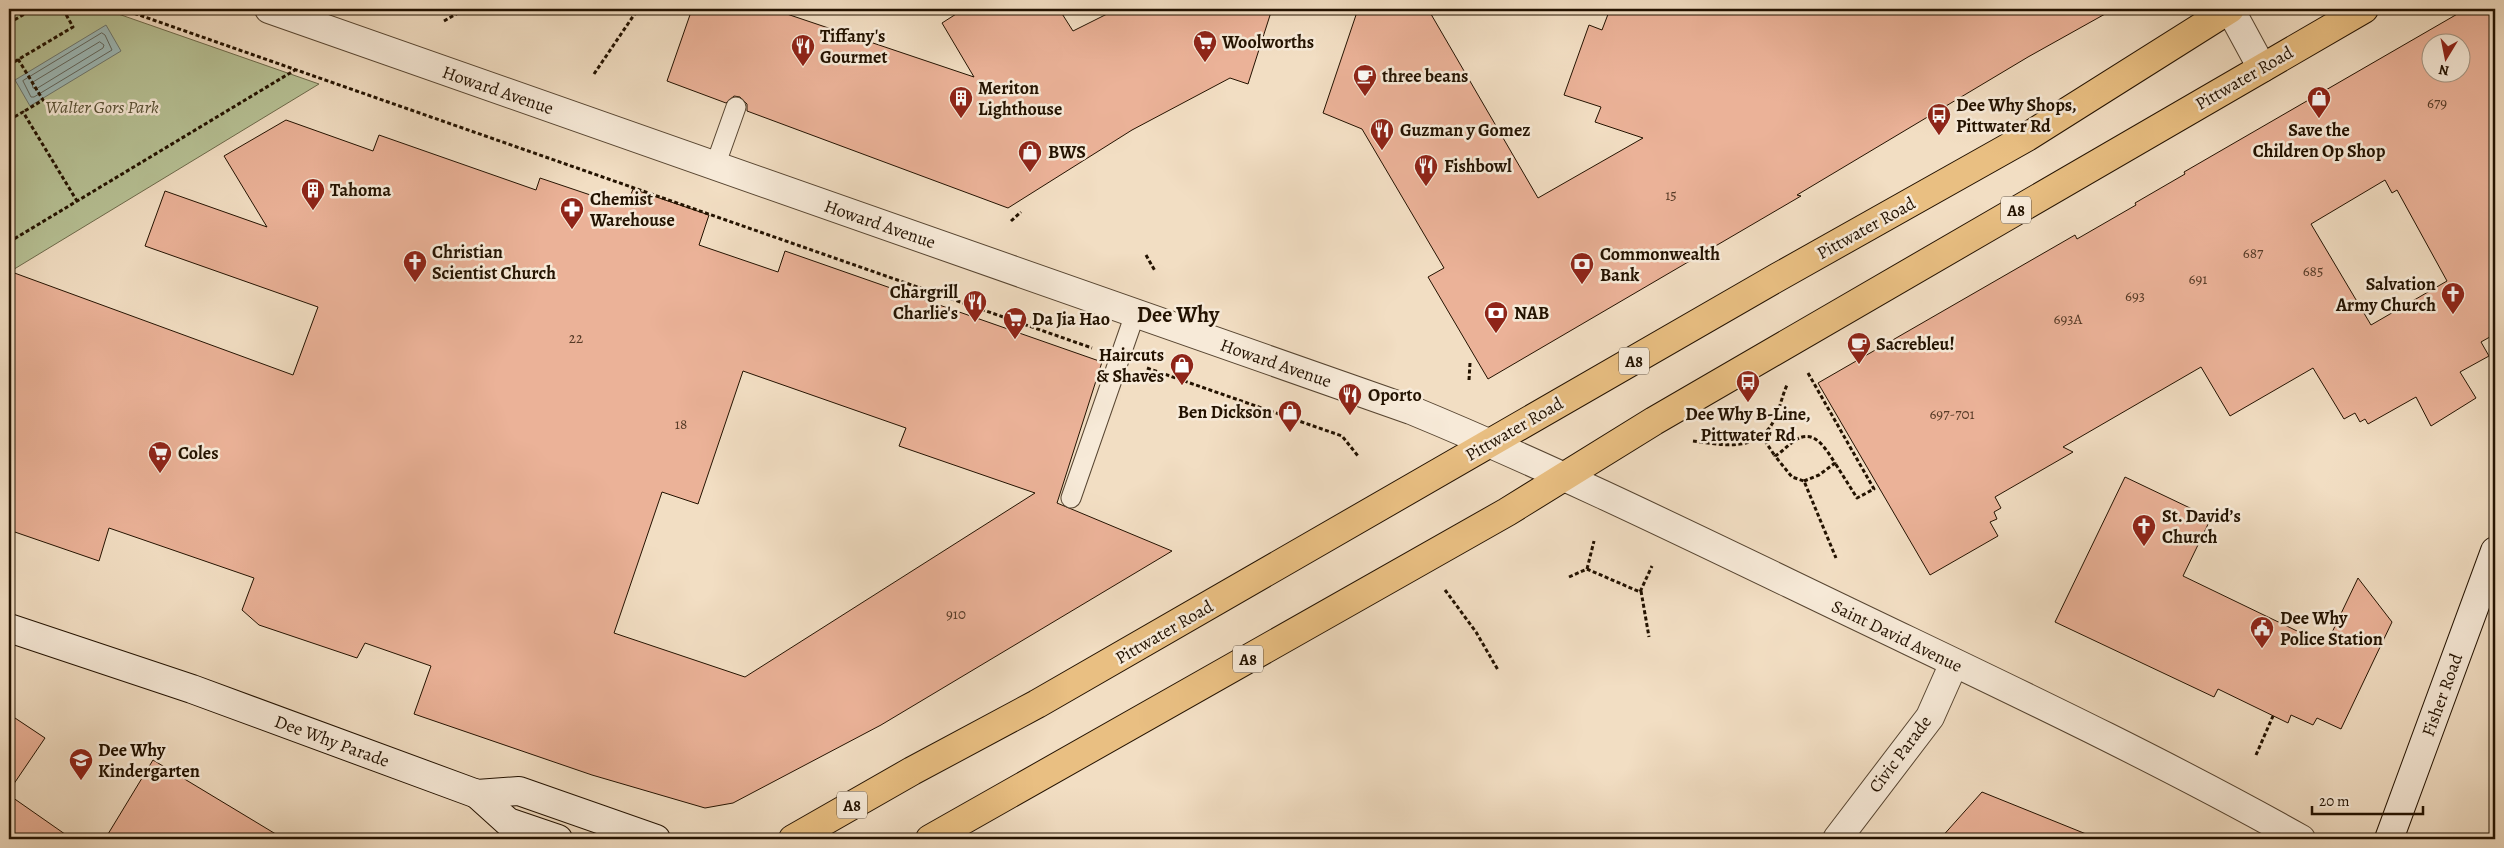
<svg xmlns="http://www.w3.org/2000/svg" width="2504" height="848" font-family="Alegreya,serif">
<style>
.green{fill:#b7c296;stroke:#6d6a4b}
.water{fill:#9dbbba;stroke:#6c7770}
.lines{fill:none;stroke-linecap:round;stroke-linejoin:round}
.shore{stroke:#60665d;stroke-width:1}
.building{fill:#ebb298;stroke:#231200;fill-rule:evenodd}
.lane-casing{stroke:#574531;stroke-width:21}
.street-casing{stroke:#574531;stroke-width:30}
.secondary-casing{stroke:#231200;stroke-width:30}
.highway-casing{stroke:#231200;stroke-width:30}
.path{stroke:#231200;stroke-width:3;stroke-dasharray:4 2.5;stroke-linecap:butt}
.lane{stroke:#f7ead8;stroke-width:19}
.street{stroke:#f7ead8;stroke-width:28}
.secondary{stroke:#f7ead8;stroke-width:28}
.highway{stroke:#e9bf82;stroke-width:28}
.labels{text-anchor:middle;stroke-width:5;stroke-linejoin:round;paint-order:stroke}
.number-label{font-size:15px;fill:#553a26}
.shield{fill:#f7ead8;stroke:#635341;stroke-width:1}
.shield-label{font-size:16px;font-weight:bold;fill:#231200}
.poi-label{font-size:18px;font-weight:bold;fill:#231200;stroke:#f7ead8;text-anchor:start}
.street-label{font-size:18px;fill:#231200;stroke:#f7ead8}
.park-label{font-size:18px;font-style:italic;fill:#575034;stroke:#f7ead8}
.district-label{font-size:22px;font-weight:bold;fill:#231200;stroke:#f7ead8}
</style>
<rect width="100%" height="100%" fill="#f2dec3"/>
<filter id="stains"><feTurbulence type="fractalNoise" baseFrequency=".004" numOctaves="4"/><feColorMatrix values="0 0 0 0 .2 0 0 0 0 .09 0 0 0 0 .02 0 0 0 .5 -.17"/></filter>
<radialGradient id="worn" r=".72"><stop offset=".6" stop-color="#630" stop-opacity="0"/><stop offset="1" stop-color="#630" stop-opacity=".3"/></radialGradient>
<!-- green -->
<polygon class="green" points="9,9 104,9 319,84 11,271 9,270"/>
<!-- water -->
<polygon class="water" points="106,25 121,51 30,106 15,80"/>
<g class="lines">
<!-- shore -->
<g class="shore">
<polygon points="102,33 105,35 112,50 34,97 31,97 23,81"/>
<polygon points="100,42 104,45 103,48 36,89 33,88 32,83"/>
</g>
</g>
<!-- building -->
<g class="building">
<polygon points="692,9 772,9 974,77 942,23 964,9 1059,9 1073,31 1117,9 1272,9 1248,84 1230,78 1132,130 1008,208 747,111 747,104 740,97 734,96 726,103 667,81"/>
<polygon points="1358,9 1428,9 1538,198 1643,138 1595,122 1601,107 1564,95 1589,25 1602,30 1610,9 2114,9 2028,57 1797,195 1801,196 1488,379 1428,277 1444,268 1362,129 1323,113"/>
<path d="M2466,9H2495V334L2481,342L2489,356L2460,372L2476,398L2431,426L2416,397L2368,424L2365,419L2360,422L2355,413L2344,419L2313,368L2230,416L2201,367L2063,447L2073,452L1995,497L2001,508L1994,512L1997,519L1990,522L1998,536L1930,575L1818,383L2075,235L2077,239L2136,205L2135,203L2185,174L2184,172ZM2432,42H2462V72H2432ZM2385,180L2392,193L2397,190L2447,281L2371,325L2311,224Z"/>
<path d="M286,120L373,151L379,135L536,190L540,178L626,207L633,189L709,215L699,245L778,272L785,251L1102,362L1057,503L1172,551L881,725L733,803L705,808L592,775L414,714L431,666L365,643L357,658L259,625L242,610L254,578L109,528L99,561L9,530V271L293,375L318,307L145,246L165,191L267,227L224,156ZM743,371L906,428L899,446L1035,493L745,677L614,633L662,492L698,504Z"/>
<polygon points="2125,477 2211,518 2183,576 2326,645 2358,578 2392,622 2341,729 2317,718 2313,725 2291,715 2288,723 2218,689 2214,697 2055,622"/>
<polygon points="9,714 45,738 9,791"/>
<polygon points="153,760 284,839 105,839"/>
<polygon points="1982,792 2096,838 2095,839 1940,839"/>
<polygon points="9,795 72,839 9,839"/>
</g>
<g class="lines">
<!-- lane casing -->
<g class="lane-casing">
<g id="lane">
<polyline points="715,166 736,107"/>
<polyline points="1071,498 1135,314"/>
</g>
</g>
<!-- street casing -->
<g class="street-casing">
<g id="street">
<path d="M269,9L1411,410C1561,472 1707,544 1853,614C2003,686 2155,757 2301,839"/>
<polyline points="2230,9 2262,68"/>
<polyline points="1837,839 1930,717 1954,663"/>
</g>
</g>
<!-- secondary casing -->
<g class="secondary-casing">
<g id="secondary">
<polyline points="9,628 192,689 477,794 519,791 656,839"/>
<polyline points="477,794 508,822 558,839"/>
<polyline points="2389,839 2495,551"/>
</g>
</g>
<!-- highway casing -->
<g class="highway-casing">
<g id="highway">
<polyline points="793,839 912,771 1037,704 1778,277 2027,137 2230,9"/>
<polyline points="930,839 1507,512 1654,421 2364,9"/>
</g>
</g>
<!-- path -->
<g class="path">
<polyline points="122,9 1092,348"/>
<polyline points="444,21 465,9"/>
<polyline points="9,23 33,9"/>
<polyline points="18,59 43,100 23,112"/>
<polyline points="9,65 73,27 63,9"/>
<polyline points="594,74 638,9"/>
<polyline points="9,120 23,112 77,201"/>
<polyline points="1011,221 1021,212"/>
<polyline points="9,242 295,70"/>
<polyline points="1146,255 1155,271"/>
<polyline points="1147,368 1342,436 1358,456"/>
<polyline points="1808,373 1874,489 1857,498 1835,463"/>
<polyline points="1469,380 1470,363"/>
<polyline points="1761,435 1775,456"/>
<path d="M1693,441C1722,445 1760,453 1775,418C1780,408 1782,396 1787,385"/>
<path d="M1804,481L1819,475L1835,463C1825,448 1814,427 1794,441C1787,446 1782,452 1775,456L1792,477L1804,481L1836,558"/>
<polyline points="1587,569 1594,541"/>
<polyline points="1569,577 1587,569 1640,592 1652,566"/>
<polyline points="1445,590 1476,632 1498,670"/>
<polyline points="1641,591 1649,637"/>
<polyline points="2256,755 2273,716"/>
</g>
<!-- lane -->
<use href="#lane" class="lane"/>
<!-- street -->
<use href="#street" class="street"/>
<!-- secondary -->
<use href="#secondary" class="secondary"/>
<!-- highway -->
<use href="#highway" class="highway"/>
</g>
<!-- icons -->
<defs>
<g id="supermarket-pin" transform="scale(1.25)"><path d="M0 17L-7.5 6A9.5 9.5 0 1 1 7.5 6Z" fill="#8f2418" stroke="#f7ead8"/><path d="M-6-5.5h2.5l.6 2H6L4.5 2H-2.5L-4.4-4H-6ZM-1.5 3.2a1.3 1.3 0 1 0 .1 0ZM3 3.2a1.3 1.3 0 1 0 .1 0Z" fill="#fff"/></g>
<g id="restaurant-pin" transform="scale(1.25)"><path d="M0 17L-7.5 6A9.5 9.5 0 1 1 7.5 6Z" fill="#8f2418" stroke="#f7ead8"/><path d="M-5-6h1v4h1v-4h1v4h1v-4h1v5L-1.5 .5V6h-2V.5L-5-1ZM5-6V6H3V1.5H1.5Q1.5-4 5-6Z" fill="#fff"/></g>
<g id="cafe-pin" transform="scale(1.25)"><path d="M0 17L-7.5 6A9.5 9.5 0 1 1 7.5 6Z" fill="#8f2418" stroke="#f7ead8"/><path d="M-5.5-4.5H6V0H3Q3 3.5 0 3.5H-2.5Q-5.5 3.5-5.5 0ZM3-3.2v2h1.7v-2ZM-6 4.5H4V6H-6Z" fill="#fff"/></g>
<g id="building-pin" transform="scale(1.25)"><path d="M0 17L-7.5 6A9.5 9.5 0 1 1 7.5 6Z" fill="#8f2418" stroke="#f7ead8"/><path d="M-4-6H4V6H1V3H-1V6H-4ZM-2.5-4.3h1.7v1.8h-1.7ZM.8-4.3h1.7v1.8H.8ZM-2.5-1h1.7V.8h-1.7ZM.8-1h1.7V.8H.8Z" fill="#fff"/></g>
<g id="shop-pin" transform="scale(1.25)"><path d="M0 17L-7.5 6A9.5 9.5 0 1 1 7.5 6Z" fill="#8f2418" stroke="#f7ead8"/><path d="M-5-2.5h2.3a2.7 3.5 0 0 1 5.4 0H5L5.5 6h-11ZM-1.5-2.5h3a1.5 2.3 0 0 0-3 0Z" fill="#fff"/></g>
<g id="bus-pin" transform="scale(1.25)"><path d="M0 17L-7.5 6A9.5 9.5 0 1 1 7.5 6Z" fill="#8f2418" stroke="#f7ead8"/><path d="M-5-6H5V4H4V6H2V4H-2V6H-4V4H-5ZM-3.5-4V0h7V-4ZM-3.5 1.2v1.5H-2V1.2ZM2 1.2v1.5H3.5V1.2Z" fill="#fff"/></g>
<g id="pharmacy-pin" transform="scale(1.25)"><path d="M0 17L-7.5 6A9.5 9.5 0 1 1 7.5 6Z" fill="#8f2418" stroke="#f7ead8"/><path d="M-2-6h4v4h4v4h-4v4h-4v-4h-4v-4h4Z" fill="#fff"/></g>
<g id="church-pin" transform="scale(1.25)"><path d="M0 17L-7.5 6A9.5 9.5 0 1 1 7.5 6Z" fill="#8f2418" stroke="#f7ead8"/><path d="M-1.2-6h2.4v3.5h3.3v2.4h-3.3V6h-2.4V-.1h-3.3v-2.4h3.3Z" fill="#fff"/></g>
<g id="bank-pin" transform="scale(1.25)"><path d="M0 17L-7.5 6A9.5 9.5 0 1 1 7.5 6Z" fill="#8f2418" stroke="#f7ead8"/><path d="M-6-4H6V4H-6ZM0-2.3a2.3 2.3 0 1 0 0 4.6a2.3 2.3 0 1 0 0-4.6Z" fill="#fff"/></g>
<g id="civic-pin" transform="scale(1.25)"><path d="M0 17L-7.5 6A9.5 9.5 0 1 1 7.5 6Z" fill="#8f2418" stroke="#f7ead8"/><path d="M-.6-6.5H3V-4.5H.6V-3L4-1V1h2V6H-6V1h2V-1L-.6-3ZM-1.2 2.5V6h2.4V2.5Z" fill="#fff"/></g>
<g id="school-pin" transform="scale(1.25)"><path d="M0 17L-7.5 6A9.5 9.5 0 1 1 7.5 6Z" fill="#8f2418" stroke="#f7ead8"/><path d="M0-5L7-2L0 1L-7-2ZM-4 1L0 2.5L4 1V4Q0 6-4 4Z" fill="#fff"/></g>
</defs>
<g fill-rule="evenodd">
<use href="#supermarket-pin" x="1205" y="42"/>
<use href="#restaurant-pin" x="803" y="46"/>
<use href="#cafe-pin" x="1365" y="76"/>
<use href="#building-pin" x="961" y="98"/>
<use href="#shop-pin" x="2319" y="98"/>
<use href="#bus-pin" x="1939" y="115"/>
<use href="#restaurant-pin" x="1382" y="130"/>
<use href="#shop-pin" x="1030" y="152"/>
<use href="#restaurant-pin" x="1426" y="166"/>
<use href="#building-pin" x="313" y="190"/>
<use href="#pharmacy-pin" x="572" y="209"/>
<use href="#church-pin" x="415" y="262"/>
<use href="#bank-pin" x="1582" y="264"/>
<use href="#church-pin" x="2453" y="294"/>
<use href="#restaurant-pin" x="975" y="302"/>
<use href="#bank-pin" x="1496" y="313"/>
<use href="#supermarket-pin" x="1015" y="319"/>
<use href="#cafe-pin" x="1859" y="344"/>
<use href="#shop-pin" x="1182" y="365"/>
<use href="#bus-pin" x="1748" y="382"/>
<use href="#restaurant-pin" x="1350" y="395"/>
<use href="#shop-pin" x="1290" y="412"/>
<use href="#supermarket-pin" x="160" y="453"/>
<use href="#church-pin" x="2144" y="526"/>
<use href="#civic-pin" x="2262" y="628"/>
<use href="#school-pin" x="81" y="760"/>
</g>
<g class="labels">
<!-- number labels -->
<g class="number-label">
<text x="2437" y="108">679</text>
<text x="1671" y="200">15</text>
<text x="2253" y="258">687</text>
<text x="2313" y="276">685</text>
<text x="2198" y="284">691</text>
<text x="2135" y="301">693</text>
<text x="2068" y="324">693A</text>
<text x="576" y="343">22</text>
<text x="1952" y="419">697-701</text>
<text x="681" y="429">18</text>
<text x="956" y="619">910</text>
</g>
<!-- shield labels -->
<g class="shield">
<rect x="2001" y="196.5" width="30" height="27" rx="4"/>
<rect x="1619" y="347.5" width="30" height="27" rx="4"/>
<rect x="1233" y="645.5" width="30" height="27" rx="4"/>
<rect x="837" y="791.5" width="30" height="27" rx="4"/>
</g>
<g class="shield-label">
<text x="2016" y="216">A8</text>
<text x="1634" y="367">A8</text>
<text x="1248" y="665">A8</text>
<text x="852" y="811">A8</text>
</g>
<!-- poi labels -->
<g class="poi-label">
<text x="820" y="42">Tiffany's<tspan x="820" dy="21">Gourmet</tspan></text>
<text x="1222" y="48">Woolworths</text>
<text x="1382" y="82">three beans</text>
<text x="978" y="94">Meriton<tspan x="978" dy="21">Lighthouse</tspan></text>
<text x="1956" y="111">Dee Why Shops,<tspan x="1956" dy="21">Pittwater Rd</tspan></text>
<text x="1400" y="136">Guzman y Gomez</text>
<text x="2319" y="136" text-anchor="middle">Save the<tspan x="2319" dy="21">Children Op Shop</tspan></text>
<text x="1048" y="158">BWS</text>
<text x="1444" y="172">Fishbowl</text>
<text x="330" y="196">Tahoma</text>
<text x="590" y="205">Chemist<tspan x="590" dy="21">Warehouse</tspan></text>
<text x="432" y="258">Christian<tspan x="432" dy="21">Scientist Church</tspan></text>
<text x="1600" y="260">Commonwealth<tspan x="1600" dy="21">Bank</tspan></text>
<text x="2436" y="290" text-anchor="end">Salvation<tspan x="2436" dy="21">Army Church</tspan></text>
<text x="958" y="298" text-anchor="end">Chargrill<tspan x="958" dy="21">Charlie's</tspan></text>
<text x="1514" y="319">NAB</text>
<text x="1032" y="325">Da Jia Hao</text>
<text x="1876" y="350">Sacrebleu!</text>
<text x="1164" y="361" text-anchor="end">Haircuts<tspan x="1164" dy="21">&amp; Shaves</tspan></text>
<text x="1368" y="401">Oporto</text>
<text x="1272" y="418" text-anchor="end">Ben Dickson</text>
<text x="1748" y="420" text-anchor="middle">Dee Why B-Line,<tspan x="1748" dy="21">Pittwater Rd</tspan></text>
<text x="178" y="459">Coles</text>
<text x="2162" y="522">St. David’s<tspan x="2162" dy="21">Church</tspan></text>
<text x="2280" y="624">Dee Why<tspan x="2280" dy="21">Police Station</tspan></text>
<text x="98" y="756">Dee Why<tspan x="98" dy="21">Kindergarten</tspan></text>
</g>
<!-- street labels -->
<g class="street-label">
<text transform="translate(2244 78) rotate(-30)" y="6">Pittwater Road</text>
<text transform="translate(498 90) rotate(19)" y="6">Howard Avenue</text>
<text transform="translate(880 224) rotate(19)" y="6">Howard Avenue</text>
<text transform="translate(1866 228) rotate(-29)" y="6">Pittwater Road</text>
<text transform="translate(1276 363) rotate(19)" y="6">Howard Avenue</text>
<text transform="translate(1514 429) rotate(-30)" y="6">Pittwater Road</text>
<text transform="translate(1164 632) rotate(-30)" y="6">Pittwater Road</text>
<text transform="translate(1897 636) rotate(26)" y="6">Saint David Avenue</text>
<text transform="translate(2442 695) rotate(-70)" y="6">Fisher Road</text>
<text transform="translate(332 741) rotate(20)" y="6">Dee Why Parade</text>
<text transform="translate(1900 754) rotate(-53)" y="6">Civic Parade</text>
</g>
<!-- park labels -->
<g class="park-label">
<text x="102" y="113">Walter Gors Park</text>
</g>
<!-- district labels -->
<g class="district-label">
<text x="1178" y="322">Dee Why</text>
</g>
</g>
<!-- margin -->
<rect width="2504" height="848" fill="none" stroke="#f2dec3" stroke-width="30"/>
<rect x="10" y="10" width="2484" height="828" fill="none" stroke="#231200" stroke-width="2.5"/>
<rect x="15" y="15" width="2474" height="818" fill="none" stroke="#231200"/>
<!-- north arrow -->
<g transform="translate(2446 58) rotate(190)"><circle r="24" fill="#f7ead8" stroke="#a29482"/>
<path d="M0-4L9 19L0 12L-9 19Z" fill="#8f2418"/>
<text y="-8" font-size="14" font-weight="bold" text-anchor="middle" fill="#231200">N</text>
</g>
<!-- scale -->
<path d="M2312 806v8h111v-8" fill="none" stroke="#231200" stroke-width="2.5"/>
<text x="2319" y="806" font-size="15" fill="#231200" stroke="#f7ead8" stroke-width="4" paint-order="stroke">20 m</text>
<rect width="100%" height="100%" filter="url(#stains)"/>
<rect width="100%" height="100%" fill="url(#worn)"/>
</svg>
